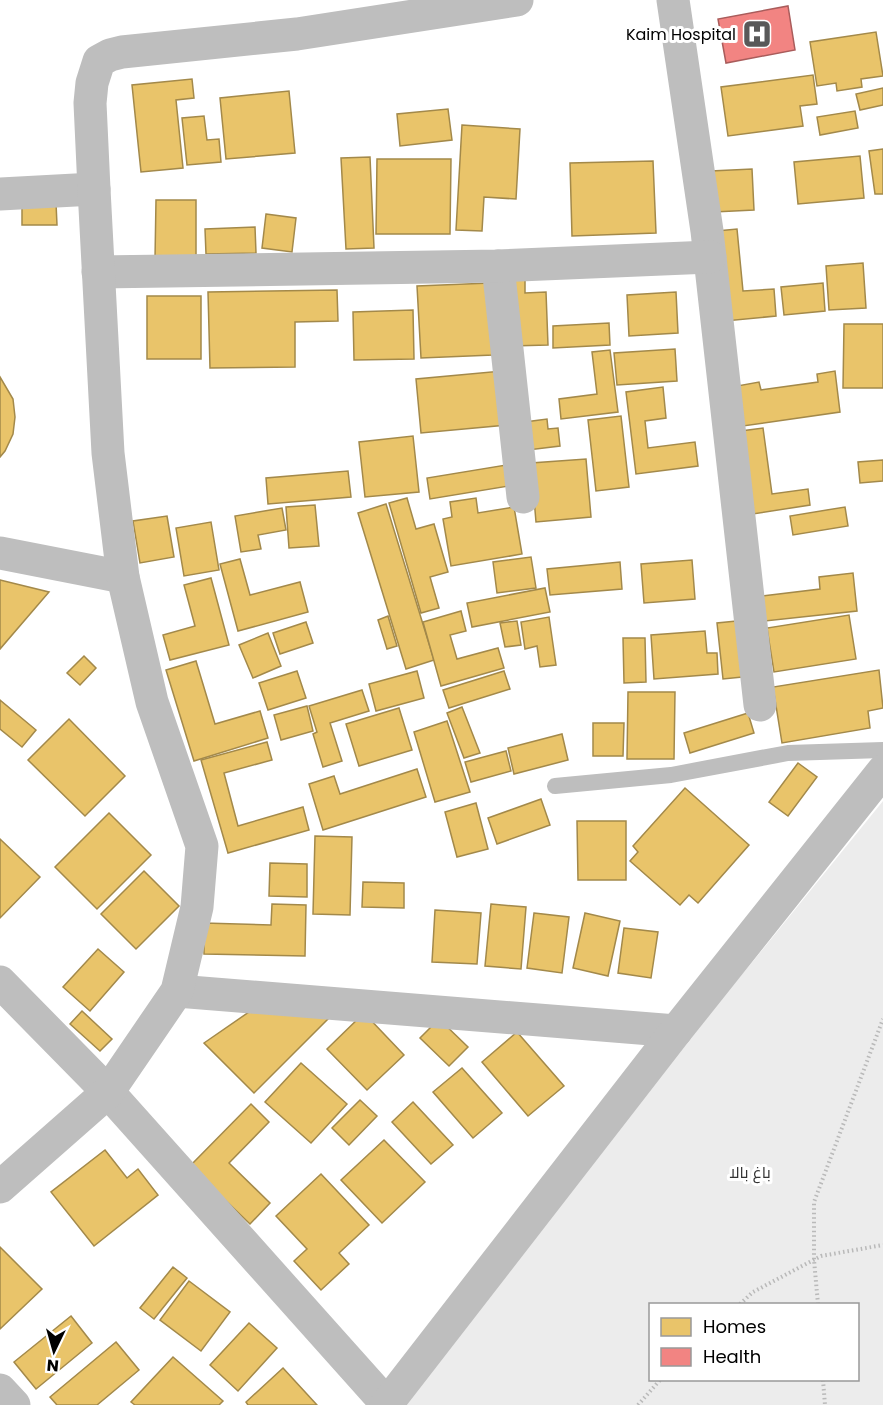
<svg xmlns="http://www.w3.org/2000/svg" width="883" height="1405" font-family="Poppins,Cairo,sans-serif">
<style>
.green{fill:#ececec;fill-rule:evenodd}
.homes{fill:#e9c46a;stroke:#a3894a;stroke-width:1.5}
.health{fill:#f28482;stroke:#a95c5b;stroke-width:1.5}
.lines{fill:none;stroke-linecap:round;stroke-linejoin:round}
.path{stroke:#b9b9b9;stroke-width:4;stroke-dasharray:1.5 3;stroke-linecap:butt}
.lane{stroke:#bebebe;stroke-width:16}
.street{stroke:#bebebe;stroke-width:33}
.labels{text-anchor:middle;stroke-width:6;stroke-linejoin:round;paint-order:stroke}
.poi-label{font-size:16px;fill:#000;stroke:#fff;text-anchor:end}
.park-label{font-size:16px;fill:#333;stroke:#fff}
</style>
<rect width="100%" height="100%" fill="#fff"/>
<!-- green -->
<path class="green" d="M883,801V1405H402L478,1289L754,960ZM650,1304H858V1380H650Z"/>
<!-- homes -->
<g class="homes">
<polygon points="876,32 883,76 861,79 862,87 837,91 836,83 817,86 810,42"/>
<polygon points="813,75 817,104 800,106 803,126 728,136 721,87"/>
<polygon points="192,79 194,98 176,100 183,168 141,172 132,85"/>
<polygon points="883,88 883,105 860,110 856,94"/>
<polygon points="289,91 295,153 226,159 220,98"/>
<polygon points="448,109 452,140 400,146 397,114"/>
<polygon points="855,111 858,128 820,135 817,117"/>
<polygon points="204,116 207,140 219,139 221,162 187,165 182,118"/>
<polygon points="462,125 520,129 516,199 484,197 482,231 456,230"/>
<polygon points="883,149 883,194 875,194 869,151"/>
<polygon points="860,156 864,198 798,204 794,162"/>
<polygon points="370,157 374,248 346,249 341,158"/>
<polygon points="377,159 451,159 450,234 376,234"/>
<polygon points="653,161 656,233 572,236 570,163"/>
<polygon points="752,169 754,210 714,212 711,171"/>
<polygon points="156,200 196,200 196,259 155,259"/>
<polygon points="22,203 56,203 57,225 22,225"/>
<polygon points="266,214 296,218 292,252 262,248"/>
<polygon points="255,227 256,253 206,254 205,229"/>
<polygon points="737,229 743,291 774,289 776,316 725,321 717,231"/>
<polygon points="863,263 866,308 829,310 826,266"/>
<polygon points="525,279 525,293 546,292 548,345 511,346 508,280"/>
<polygon points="490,283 493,355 421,358 417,286"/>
<polygon points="823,283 825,311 784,315 781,287"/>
<polygon points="337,290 338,321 295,322 295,367 210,368 208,292"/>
<polygon points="676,292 678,333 629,336 627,295"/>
<rect x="147" y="296" width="54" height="63"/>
<polygon points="413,310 414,359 354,360 353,312"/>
<polygon points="609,323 610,345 553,348 553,326"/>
<polygon points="844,324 883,324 883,388 843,388"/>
<polygon points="675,349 677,381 617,385 614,353"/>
<polygon points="610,350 618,412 561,419 559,399 597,394 592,352"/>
<polygon points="502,371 507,425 421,433 416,379"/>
<polygon points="835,371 840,412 743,426 737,386 759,382 761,390 818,382 817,374"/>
<polygon points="0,377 13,399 15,417 13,434 5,451 0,457"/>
<polygon points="663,387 666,418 645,421 648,448 695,442 698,466 636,474 626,392"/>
<polygon points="621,416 629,487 596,491 588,420"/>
<polygon points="547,419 548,429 558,428 560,446 528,450 525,422"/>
<polygon points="763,428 772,494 808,489 810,505 753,514 741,431"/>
<polygon points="413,436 419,492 365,497 359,442"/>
<polygon points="586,459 591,517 536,522 531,463"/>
<polygon points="883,460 883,481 860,483 858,462"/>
<polygon points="506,465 509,486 430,499 427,478"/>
<polygon points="348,471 351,497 268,504 266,478"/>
<polygon points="407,498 416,529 434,524 448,572 430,577 439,608 421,613 389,503"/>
<polygon points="476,498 478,513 514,507 522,554 451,566 443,519 452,517 450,502"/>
<polygon points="386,504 434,660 406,669 358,513"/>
<polygon points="315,505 319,546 289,548 286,507"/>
<polygon points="845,507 848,526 793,535 790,516"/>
<polygon points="282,508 286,530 258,535 261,549 241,552 235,516"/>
<polygon points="167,516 174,557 140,563 133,521"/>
<polygon points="211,522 219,570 184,576 176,528"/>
<polygon points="531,557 536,588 497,593 493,562"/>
<polygon points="240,559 250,595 300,582 308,612 238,631 220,564"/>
<polygon points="692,560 695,599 644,603 641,564"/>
<polygon points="620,562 622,589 550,595 547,569"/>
<polygon points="853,573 857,611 765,621 762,596 820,589 819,577"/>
<polygon points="211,578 229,645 170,660 163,635 195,626 184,585"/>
<polygon points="0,580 49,592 0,649"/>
<polygon points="545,588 550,612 472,627 467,603"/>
<polygon points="461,611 466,631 450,635 457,659 498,648 504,668 441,686 423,622"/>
<polygon points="849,615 856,659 774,672 767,628"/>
<polygon points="388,616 397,646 387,649 378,620"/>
<polygon points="549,617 556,665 540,667 537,646 525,649 521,622"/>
<polygon points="746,620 752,676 723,679 717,623"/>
<polygon points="517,621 521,645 505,647 500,623"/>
<polygon points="306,622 313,643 280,654 273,633"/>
<polygon points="705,631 707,653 717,653 718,674 654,679 651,635"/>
<polygon points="268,633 281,666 253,678 239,645"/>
<polygon points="623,638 645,638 646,682 624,683"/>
<polygon points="84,656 96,668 80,685 67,673"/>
<polygon points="196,661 215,724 260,711 268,738 194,761 166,670"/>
<polygon points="879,670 883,708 868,711 870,728 782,743 773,687"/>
<polygon points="297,671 306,698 268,710 259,683"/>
<polygon points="417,671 424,698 376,711 369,684"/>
<polygon points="504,671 510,689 449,708 443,690"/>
<polygon points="362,690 369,711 330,723 342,761 323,767 313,734 317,732 309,706"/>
<polygon points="628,692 675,692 674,759 627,759"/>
<polygon points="0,700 36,730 22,747 0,729"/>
<polygon points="307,706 313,731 281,740 274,715"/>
<polygon points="462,707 480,753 464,758 447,713"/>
<polygon points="399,708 412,750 359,766 346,724"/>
<polygon points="748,713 754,733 690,753 684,733"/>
<polygon points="69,719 125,776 85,816 28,760"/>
<polygon points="447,721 470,792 435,802 414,732"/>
<polygon points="593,723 624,723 623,756 593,756"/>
<polygon points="562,734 568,760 514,774 508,748"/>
<polygon points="267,742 272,760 224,773 238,826 303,807 309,830 228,853 201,760"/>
<polygon points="506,751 511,771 471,782 465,762"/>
<polygon points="798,763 817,777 788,816 769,802"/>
<polygon points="417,769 426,797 323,830 309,784 334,776 340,794"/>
<polygon points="685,788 749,845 698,903 689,895 680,905 630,861 638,852 633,846"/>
<polygon points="541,799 550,825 497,844 488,818"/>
<polygon points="476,803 488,849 457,857 445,812"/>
<polygon points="109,813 151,855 97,909 55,867"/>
<polygon points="577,821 626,821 626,880 578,880"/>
<polygon points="315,836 352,837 350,915 313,914"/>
<polygon points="0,839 40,877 0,918"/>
<polygon points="270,863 307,864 307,897 269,896"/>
<polygon points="144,871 179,906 136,949 101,914"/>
<polygon points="363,882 404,883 404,908 362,907"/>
<polygon points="272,904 306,905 305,956 204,954 204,923 271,925"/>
<polygon points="491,904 526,907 521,969 485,966"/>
<polygon points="435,910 481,913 477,964 432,962"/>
<polygon points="534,913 569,917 562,973 527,968"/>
<polygon points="585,913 620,921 608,976 573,968"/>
<polygon points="624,928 658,932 651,978 618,973"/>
<polygon points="98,949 124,972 90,1011 63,987"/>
<polygon points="262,1003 336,1011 254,1093 204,1043"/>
<polygon points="82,1011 112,1039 100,1051 70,1024"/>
<polygon points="364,1013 404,1055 367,1090 327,1049"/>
<polygon points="439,1019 468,1047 449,1066 420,1038"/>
<polygon points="517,1032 564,1086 528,1116 482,1062"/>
<polygon points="301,1063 347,1104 311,1143 265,1102"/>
<polygon points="462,1068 502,1113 473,1138 433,1092"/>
<polygon points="360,1100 377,1116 349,1145 332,1128"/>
<polygon points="413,1102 453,1145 431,1164 392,1122"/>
<polygon points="251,1104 269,1122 229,1163 270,1203 250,1224 190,1166"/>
<polygon points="384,1140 425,1182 382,1223 341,1180"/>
<polygon points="105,1150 127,1178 138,1169 158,1195 94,1246 51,1192"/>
<polygon points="321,1174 369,1225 339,1253 349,1264 321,1290 294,1261 307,1249 276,1216"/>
<polygon points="0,1247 42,1289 0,1329"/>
<polygon points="173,1267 187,1278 154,1319 140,1308"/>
<polygon points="189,1281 230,1312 201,1351 160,1320"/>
<polygon points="71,1316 92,1343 36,1389 14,1362"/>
<polygon points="249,1323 277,1348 238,1391 210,1365"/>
<polygon points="116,1342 139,1370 97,1405 57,1405 50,1397"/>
<polygon points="173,1357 223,1401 219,1405 135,1405 131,1402"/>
<polygon points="283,1368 317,1405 248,1405 246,1402"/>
</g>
<!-- health -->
<polygon class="health" points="788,6 795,50 726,63 718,19"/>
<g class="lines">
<!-- path -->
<g class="path">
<polyline points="740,1304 753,1292 821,1256 883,1245"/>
<polyline points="818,1304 814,1260 814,1202 883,1019"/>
<polyline points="823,1380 825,1405"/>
<polyline points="638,1405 660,1380"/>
</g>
<!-- lane -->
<polyline class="lane" points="555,786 671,775 788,753 883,750"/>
<!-- street -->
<g class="street">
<polyline points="673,0 707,231 760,705"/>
<polyline points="0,194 94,189"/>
<polyline points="498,266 523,497"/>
<polyline points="98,272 498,266 710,257"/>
<polyline points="0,553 123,577"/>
<polyline points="0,982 108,1092 386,1403"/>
<polyline points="177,991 676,1031"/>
<polyline points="0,1187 108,1092 177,991 197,907 202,846 152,702 123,577 108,453 94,189 90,103 92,83 99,61 110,55 122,52 297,34 517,0"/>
<polyline points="0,1390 14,1405"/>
<polyline points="386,1405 676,1031 883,771"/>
</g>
</g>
<!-- icons -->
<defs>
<g id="hospital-square" transform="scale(1.5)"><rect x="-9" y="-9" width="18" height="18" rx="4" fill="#595959" stroke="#fff"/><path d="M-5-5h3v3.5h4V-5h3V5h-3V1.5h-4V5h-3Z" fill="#fff"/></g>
</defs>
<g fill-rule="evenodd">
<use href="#hospital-square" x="757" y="34"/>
</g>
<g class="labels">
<!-- poi labels -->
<g class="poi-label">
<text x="736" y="40">Kaim Hospital</text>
</g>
<!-- park labels -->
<g class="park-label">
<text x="750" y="1178">باغ بالا</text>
</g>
</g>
<!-- legend -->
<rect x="649" y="1303" width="210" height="78" fill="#ffffff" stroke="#999999" stroke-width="1.5"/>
<rect x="661" y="1318" width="30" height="18" fill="#e9c46a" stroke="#999999" stroke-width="1.5"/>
<text x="703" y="1333" font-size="18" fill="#000000">Homes</text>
<rect x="661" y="1348" width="30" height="18" fill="#f28482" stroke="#999999" stroke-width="1.5"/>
<text x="703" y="1363" font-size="18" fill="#000000">Health</text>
<!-- north arrow -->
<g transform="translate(54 1351) rotate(185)" stroke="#ffffff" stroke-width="4.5" paint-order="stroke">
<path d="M0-4.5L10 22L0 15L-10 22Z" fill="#000000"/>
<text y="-9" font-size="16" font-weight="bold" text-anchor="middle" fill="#000000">N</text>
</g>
</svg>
